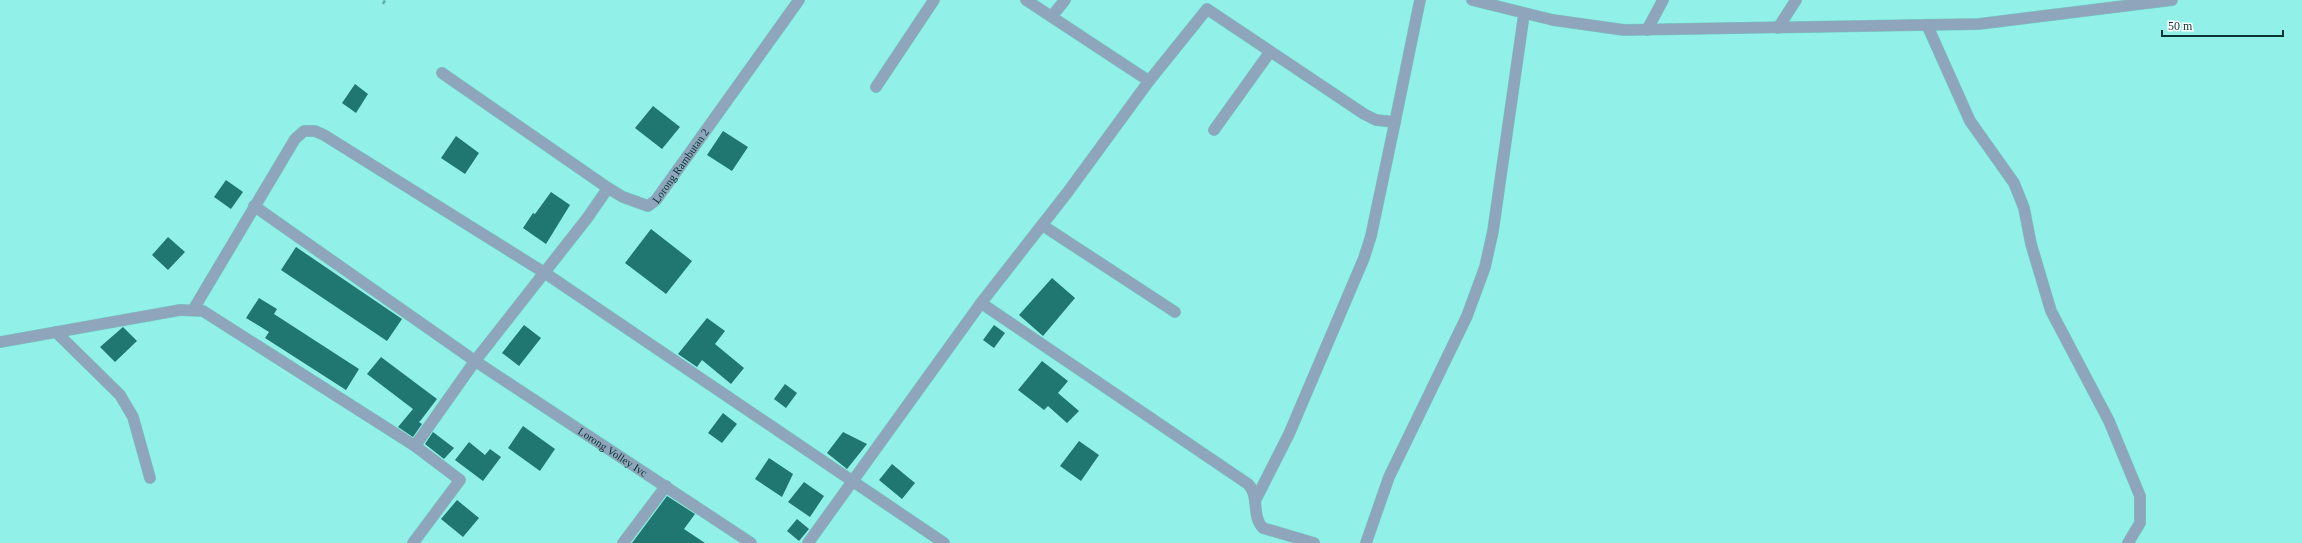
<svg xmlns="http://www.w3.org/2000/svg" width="2302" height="543" font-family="'Times New Roman',serif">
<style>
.building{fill:#207670}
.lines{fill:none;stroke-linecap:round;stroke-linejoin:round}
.minor-casing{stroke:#76cbc4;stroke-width:12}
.path{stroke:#5faba4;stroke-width:2.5;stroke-dasharray:4 2;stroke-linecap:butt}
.minor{stroke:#8ea5bb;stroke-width:11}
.labels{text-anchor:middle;stroke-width:4;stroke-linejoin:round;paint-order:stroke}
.street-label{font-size:11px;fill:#0a3532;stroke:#fdfdfd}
</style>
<rect width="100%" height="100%" fill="#91f1e8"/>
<!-- building -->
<g class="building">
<polygon points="355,84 368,94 356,113 342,103"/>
<polygon points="653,106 680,127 662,149 635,128"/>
<polygon points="723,131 748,147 732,171 707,155"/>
<polygon points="456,136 479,153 465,174 441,158"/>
<polygon points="226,180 243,192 231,209 214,197"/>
<polygon points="551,192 570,205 546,244 523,228 533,213 535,214"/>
<polygon points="651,229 692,261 666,294 625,263"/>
<polygon points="168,237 185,252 168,270 152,255"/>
<polygon points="296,247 402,319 387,341 281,270"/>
<polygon points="1052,278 1075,298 1043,336 1019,315"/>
<polygon points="259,298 277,309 274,314 359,369 346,390 265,338 269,332 246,318"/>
<polygon points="707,318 725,331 715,344 744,368 731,384 702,360 697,367 678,354"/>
<polygon points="524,325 541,338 519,366 502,353"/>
<polygon points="994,325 1005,333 994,348 983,340"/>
<polygon points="123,327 137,341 115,362 100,347"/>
<polygon points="381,357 437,399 421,420 419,422 422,424 413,437 398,427 413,409 367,374"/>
<polygon points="1042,361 1068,381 1058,393 1079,411 1067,423 1048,406 1044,410 1018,390"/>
<polygon points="785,384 797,393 786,408 774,399"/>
<polygon points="723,413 737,424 722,443 708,433"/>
<polygon points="523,426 555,449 540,471 508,448"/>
<polygon points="433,432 454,448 444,459 425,444"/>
<polygon points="843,432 867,444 847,469 827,453"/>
<polygon points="1079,441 1099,455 1081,481 1060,466"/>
<polygon points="469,442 485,455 490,449 501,457 483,481 455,460"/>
<polygon points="769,458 793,474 782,497 755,479"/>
<polygon points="892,464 915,483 902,499 879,480"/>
<polygon points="804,482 824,496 810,517 788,502"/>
<polygon points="667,496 695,514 684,529 705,543 632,543"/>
<polygon points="457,500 479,518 463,537 441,519"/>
<polygon points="797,519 809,529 799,541 787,531"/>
</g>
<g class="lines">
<!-- minor casing -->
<g class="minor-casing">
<g id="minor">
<polyline points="1472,0 1553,20 1624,30 1979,24 2172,0"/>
<polyline points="1052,16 1065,0"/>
<polyline points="1927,25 1970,121 2014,183 2024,208 2031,244 2051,311 2109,421 2140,496 2140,523 2128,543"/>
<polyline points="1778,28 1796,0"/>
<polyline points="1647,30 1663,0"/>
<path id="s1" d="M442,73L608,188L623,197L648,206L656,200L799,0"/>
<polyline points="1149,81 1207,9 1364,114 1376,120 1395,122 1420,0"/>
<polyline points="876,87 934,0"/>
<polyline points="1214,130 1270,52"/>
<path id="s2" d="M254,206L475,361L751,543"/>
<polyline points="1042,225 1175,312"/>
<path d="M981,303L1248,484C1260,496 1251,516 1263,528L1314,543"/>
<polyline points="193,310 295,139 304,131 315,131 324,135 545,273 944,543"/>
<polyline points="56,332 120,395 133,417 150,478"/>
<polyline points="0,342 180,310 203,311 415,446 475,361 588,217 608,188"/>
<polyline points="1255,501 1289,434 1364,258 1371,236 1395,122"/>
<polyline points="413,543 460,480 415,446"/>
<polyline points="623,543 666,486"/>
<polyline points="808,543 981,303 1067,193 1149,81 1026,0"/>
<polyline points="1366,543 1389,477 1467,316 1485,267 1493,231 1524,14"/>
</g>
</g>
<!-- path -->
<polyline class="path" points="383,4 385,0"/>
<!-- minor -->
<use href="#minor" class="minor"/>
</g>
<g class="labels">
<!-- street labels -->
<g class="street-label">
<text dy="4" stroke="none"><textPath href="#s1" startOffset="298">Lorong Rambutan 2</textPath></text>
<text dy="4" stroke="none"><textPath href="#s2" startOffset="435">Lorong Volley Ivc</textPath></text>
</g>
</g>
<!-- scale -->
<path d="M2162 30v6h121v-6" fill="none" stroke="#0a3532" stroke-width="2"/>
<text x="2168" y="30" font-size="12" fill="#0a3532" stroke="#fdfdfd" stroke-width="3" paint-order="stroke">50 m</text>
</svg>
